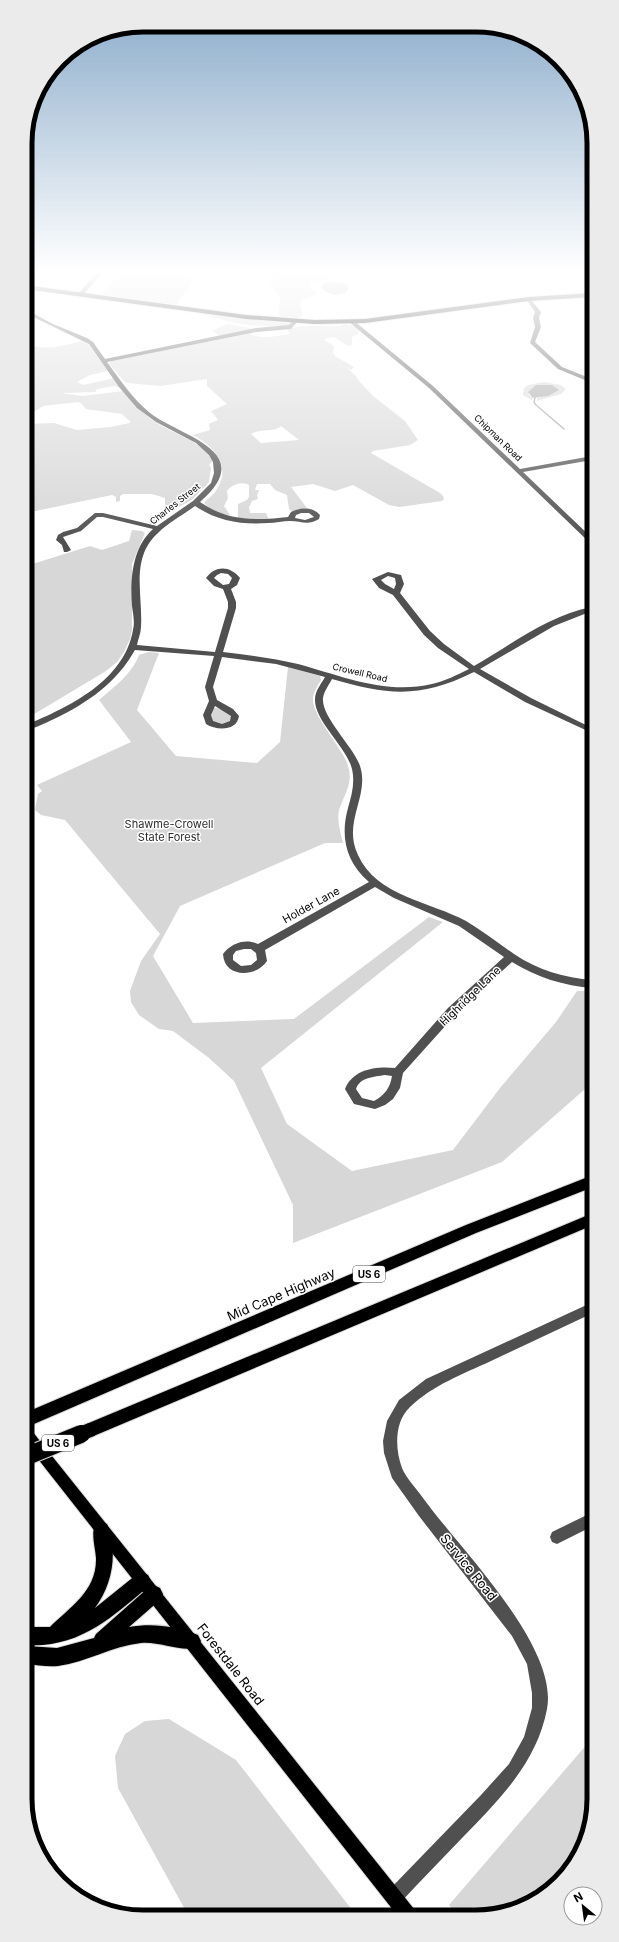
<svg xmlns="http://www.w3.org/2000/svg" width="619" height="1942" font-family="Inter,sans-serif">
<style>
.green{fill:#d7d7d7;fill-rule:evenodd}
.water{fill:#9e9e9e}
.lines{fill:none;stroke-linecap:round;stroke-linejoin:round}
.stream{stroke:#9e9e9e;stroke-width:1.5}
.major-casing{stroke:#dbdbdb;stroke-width:2}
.highway-casing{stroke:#dbdbdb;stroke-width:2}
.minor{fill:#505050;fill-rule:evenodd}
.major{fill:#000;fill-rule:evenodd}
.highway{fill:#000;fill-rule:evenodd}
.highway-bridge-far1-casing{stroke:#dbdbdb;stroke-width:16;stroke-linecap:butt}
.highway-bridge-casing{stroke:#dbdbdb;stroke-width:20;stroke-linecap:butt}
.highway-bridge-far1{stroke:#000;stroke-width:14}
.highway-bridge{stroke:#000;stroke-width:18}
.labels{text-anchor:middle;stroke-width:3;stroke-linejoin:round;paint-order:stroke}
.far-street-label{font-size:9px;fill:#000;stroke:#fff}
.shield{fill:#fff;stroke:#4c4c4c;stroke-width:1}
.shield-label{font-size:10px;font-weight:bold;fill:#000}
.park-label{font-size:11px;fill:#2e2e2e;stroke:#fff}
.street-label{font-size:11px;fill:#000;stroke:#fff}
.near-street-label{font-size:13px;fill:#000;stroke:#fff}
.rim{fill:none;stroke:#000;stroke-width:5}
</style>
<rect width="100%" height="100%" fill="#fff"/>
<!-- green -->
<g class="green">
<path d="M277,270H334L331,278L310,284V287L318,294L302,300L300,306L303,315C297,320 285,320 279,316C279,296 285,298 268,285L274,278Z"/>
<polygon points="122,271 197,276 176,305 100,295"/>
<path d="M201,312L288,322L291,324L288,326C257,327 229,325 201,312Z"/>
<polygon points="227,324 250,328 251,329 222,337 212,331"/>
<path d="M346,324L356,327L359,332L358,334L352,337V344L349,346C340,343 336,332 324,340L334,346L333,353L335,356L354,367L351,370L345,366L355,375L359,381L373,396L405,421L418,440L410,445L373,451L371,453L440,493L443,496L444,499L442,501L399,507L389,505L353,485L335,491L313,484L291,487L307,508L293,512L289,509L287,495L275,490L270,484H257L255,490H259L257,495L258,499L252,501L249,507L250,513H266L269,520L238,518V504L247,500L249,497V485C242,481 232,484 227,491L228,498L224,506L230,515C223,516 209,509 204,503C208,498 214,495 217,489C232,465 213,446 193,435L210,430L209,424L218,420L211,411L227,404L207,386V379L160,386L128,383L125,382L109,364L111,361L251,333L250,334C264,340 276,336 290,334L287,329L301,326H340ZM281,426L299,440L261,443L251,434C260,428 274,433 281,426Z"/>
<path d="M82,341L88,344L108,371L90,375L77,382L83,385L114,378L120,388L115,386L97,389L95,392L62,393L82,396L124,391C133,403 142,413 155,422C175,435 198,439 212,459L213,461L209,465L211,468L209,482L193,499L168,513L164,519L158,522L152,521L165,507V498L152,494H123L120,496V501L116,502V497L112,495L26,513V424L54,423L77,430L110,427L130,423V421L122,414L86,409L81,403L78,402L43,406L26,417L25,342C42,353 65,345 82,341Z"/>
<polygon points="544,382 561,385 566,389 561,394 537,401 537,398 548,396 528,394 533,398 532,400 523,395 524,388 528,385"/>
<polygon points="132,530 142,531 145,533 132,564 132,630 130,639 124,652 117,662 106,671 26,719 26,566 90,546 102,550 129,541"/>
<path d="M149,652L159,653L137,710L176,756L257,763L280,742L288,667L320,676L321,680C318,685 313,693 313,699C312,715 341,747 347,763C354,781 346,791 340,807C336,819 340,831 343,843H325L180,906L153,956L193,1023L294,1019L429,917L443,922L261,1068L287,1124L352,1171L453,1150L500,1088L556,1022L577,991H593V1082L502,1162L293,1243V1205L234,1081L209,1058L173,1031L159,1029L139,1015L131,1002L130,991L141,961L160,934L65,820L41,815L35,810L38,794L42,791L37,785L131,742L99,700C113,688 132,674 139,655Z"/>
<path d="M213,708C219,707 227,712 231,716V721L224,725L212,722L211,712Z"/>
<polygon points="169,1719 236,1760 356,1915 188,1915 118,1788 115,1756 125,1734 145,1721"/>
<path d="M594,1736C594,1759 597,1784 594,1807C587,1859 552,1902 500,1914C487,1917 470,1915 457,1915L449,1905Z"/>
</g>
<!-- water -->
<g class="water">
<path d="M336,282L348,285V291C339,297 328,296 321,287L324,283Z"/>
<polygon points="536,385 552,385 559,390 548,396 533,398 528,392"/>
</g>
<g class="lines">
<!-- stream -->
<polyline class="stream" points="535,398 534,402 536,405 564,429"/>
<!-- major casing -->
<g class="major-casing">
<g id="major">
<polygon points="25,285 246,315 315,320 365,319 529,297 592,293 592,297 529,301 365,323 315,324 246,319 25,289"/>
<polygon points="27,1429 32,1431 414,1909 416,1915 397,1915 27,1445"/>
</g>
</g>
<!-- highway casing -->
<g class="highway-casing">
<g id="highway">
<polygon points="593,1175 593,1187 476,1233 27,1427 27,1412 466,1225"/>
<polygon points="593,1213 593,1225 96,1435 90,1438 84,1435 82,1430 84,1425"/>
<path d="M101,1522L107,1524C118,1552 113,1584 95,1608L136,1575L142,1572L148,1575L151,1581L148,1587C111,1618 79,1648 27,1645V1627H50C70,1607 97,1591 96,1558C95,1546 91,1535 95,1524Z"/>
<path d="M154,1585L160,1588L163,1594L160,1600L129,1627C152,1623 177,1626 198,1635L201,1641L198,1647C183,1653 159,1641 141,1643C112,1646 87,1662 58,1666C47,1667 37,1665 27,1664V1646L57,1648L94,1638L96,1634L148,1588Z"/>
</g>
</g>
<!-- minor -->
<g class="minor">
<polygon points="99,270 105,270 83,295 79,295 79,293"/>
<polygon points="529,297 541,312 539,318 541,327 535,342 562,367 592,379 592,383 558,369 530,343 535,327 533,318 535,312 526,299"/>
<path d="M25,309L53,324L87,338L93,342L105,359L256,328L289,325L293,320L298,321L291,329L256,332L107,362C120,380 133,399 150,413C181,437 259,451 200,502C227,521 256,521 288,517L291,512C301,507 313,507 320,515L319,519C307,526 302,521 290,521C283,521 275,523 268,523C242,525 217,521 195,506C183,515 169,522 158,533C130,558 143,595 141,627C141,633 138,639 137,645L215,652L228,608V602L223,589L214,586L206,578C216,565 230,566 240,578L237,585L231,589L236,602V608L223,652C248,655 274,658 298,664C342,676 386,695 432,684C445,681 457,675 469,669L438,648L424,635L393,595L379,588L372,579L388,572L401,575L404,584L400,593L430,631L444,644L474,666C512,644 549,615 592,607V611L554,626L480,669L531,698L592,728V733L525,702L474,672C420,699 388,695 332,679C329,685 324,691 323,698C321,717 354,747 360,766C370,796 342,822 358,855C376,896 431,902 466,921C483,931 498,943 514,954C538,970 564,978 593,980V988C564,986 536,977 512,962L456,1014L403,1073L400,1088L393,1099L385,1105L375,1109L354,1104L345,1089C353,1069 376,1066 395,1068L448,1008L504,957L459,926L394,898L375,887L265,950L267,961C256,978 224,978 223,954C231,943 246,938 258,944L369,882C346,862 340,837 348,808C352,794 355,783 352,769C347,747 314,721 315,699C315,691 321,684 325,677L276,664L222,657L213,687L217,700L233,709L239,716C237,731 217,731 206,724L203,715L209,701L205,687L214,656L135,650C117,682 88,703 54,719C45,723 36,728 26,730V725C69,707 124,681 133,630C135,622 133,614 132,606C130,579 132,548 153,529L103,517H97L81,531L63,537L71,550L67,552H64L62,545L56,540L58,535L63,532L77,528L95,513H103L157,526L193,501L211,483L214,473L213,462L209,455L196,443L156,422L137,408L119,387L89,344L25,313ZM301,513H309L314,517L305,520L295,518L296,515ZM221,573L228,574L232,578L229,584L223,585L214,578L217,575ZM388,576L395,578L396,584L394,589L385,584L381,580ZM215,706L231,716L230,721L222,724L213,721L211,715ZM244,949H251L256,953L257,960L251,965L241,966L233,960V955L236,951ZM385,1075L392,1076C390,1088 385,1095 374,1101L362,1098L356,1089C360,1077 374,1077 385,1075Z"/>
<polygon points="349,320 353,320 433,386 520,469 592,456 592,460 523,472 592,538 592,544 590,543 429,388 349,322"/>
<path d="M593,1302V1313C559,1329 525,1345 491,1361C463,1374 433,1385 410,1407C394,1422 395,1449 402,1468C406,1478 416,1488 423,1498C459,1548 559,1646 547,1709C537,1762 500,1799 464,1836C443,1858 421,1880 400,1903L394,1905L388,1903L386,1897L388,1891L481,1795L509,1764L524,1737L532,1708V1693L527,1664L512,1636L419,1516L392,1478L384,1453L383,1441L387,1421L399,1400L426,1379Z"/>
<polygon points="593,1512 593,1526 557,1544 552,1542 550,1537 552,1532"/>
</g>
<!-- major -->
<use href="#major" class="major"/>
<!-- highway -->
<use href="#highway" class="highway"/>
<!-- highway-bridge-far1 casing -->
<g class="highway-bridge-far1-casing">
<polyline id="highway-bridge-far1" points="78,1435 90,1430"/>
</g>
<!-- highway-bridge casing -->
<g class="highway-bridge-casing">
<polyline id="highway-bridge" points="27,1456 81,1434"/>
</g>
<!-- highway-bridge-far1 -->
<use href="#highway-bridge-far1" class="highway-bridge-far1"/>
<!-- highway-bridge -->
<use href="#highway-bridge" class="highway-bridge"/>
</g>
<!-- sky -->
<linearGradient id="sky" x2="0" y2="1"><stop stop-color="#8aabca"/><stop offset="0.5" stop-color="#fff"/><stop offset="1" stop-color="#fff" stop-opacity="0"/></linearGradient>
<rect width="619" height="542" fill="url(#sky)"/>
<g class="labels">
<!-- far-street labels -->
<g class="far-street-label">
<text transform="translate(498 438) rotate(44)" y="3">Chipman Road</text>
<text transform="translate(175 504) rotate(-38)" y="3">Charles Street</text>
<text transform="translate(360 673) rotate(13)" y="3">Crowell Road</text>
</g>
<!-- shield labels -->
<g class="shield">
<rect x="353" y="1266" width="32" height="16" rx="3"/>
<rect x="42" y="1435" width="32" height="16" rx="3"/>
</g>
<g class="shield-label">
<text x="369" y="1278">US 6</text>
<text x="58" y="1447">US 6</text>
</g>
<!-- park labels -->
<g class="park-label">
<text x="169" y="828">Shawme-Crowell<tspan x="169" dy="13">State Forest</tspan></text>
</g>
<!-- street labels -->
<g class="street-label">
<text transform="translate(311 905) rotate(-29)" y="4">Holder Lane</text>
<text transform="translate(470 996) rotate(-44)" y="4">Highridge Lane</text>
</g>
<!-- near-street labels -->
<g class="near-street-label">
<text transform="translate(281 1294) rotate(-23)" y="5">Mid Cape Highway</text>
<text transform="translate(469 1567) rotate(51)" y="5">Service Road</text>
<text transform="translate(231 1664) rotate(52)" y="5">Forestdale Road</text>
</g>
</g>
<!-- crop -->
<path d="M0 0H619V1942H0ZM143 32H476A111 111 0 0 1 587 143V1799A111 111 0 0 1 476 1910H143A111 111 0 0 1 32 1799V143A111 111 0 0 1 143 32Z" fill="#ebebeb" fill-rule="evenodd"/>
<path class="rim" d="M143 32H476A111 111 0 0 1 587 143V1799A111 111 0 0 1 476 1910H143A111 111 0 0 1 32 1799V143A111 111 0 0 1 143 32Z"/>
<!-- north arrow -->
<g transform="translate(583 1906) rotate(331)"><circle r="19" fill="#ffffff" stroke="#999999"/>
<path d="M0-3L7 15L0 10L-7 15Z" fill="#000000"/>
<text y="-6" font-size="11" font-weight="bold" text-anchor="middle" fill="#000000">N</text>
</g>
</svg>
